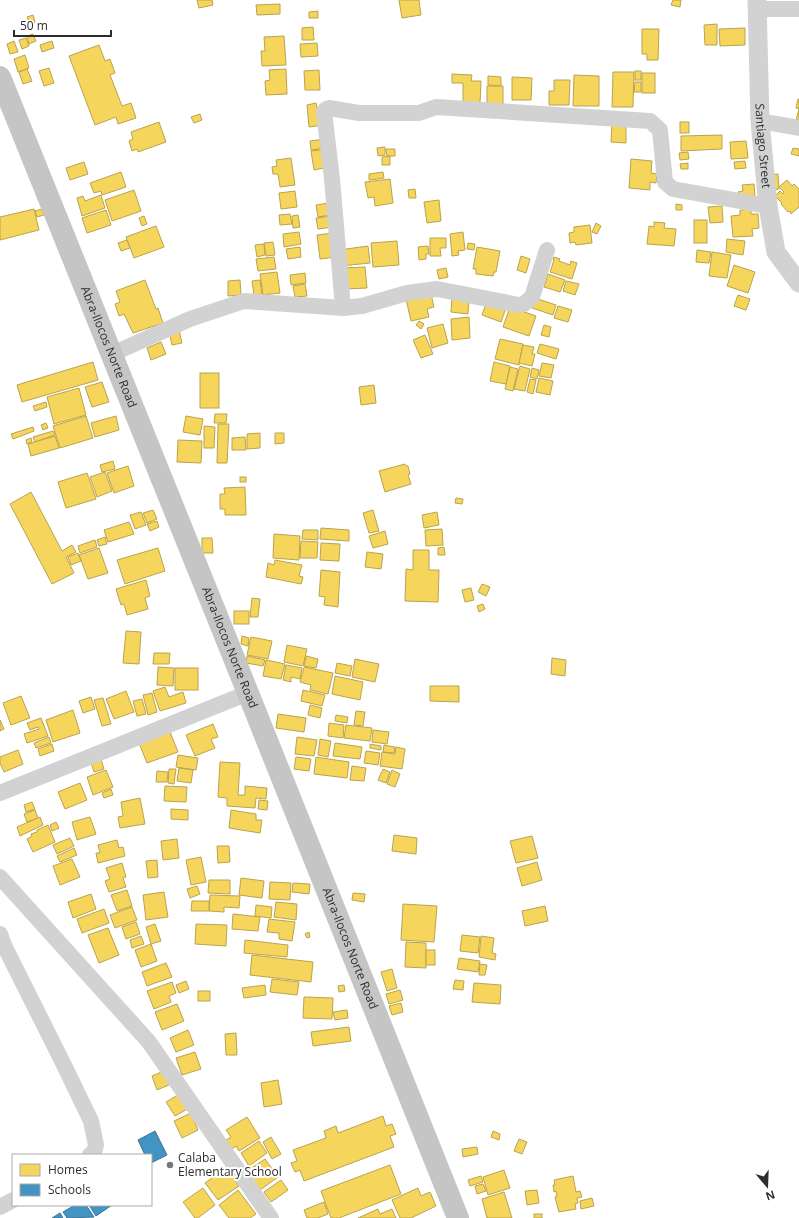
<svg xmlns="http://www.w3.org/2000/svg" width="799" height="1218" font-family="'Open Sans',sans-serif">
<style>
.homes{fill:#f6d55c;stroke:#baa34e}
.schools{fill:#4393c3;stroke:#3c7496}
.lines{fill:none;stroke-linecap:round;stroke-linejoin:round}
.minor{stroke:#d2d2d2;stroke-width:16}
.tertiary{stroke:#d2d2d2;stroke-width:19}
.primary{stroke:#c5c5c5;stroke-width:22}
.poi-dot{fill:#767676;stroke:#fff;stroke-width:1.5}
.labels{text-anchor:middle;stroke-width:4;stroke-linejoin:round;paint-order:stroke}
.street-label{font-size:12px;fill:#2d2d2d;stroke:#fff}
.poi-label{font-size:12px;fill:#2d2d2d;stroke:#fff;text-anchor:start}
</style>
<rect width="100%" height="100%" fill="#fff"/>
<!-- homes -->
<g class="homes">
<polygon points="197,0 212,0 213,5 199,8"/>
<polygon points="399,0 419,0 421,15 402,18"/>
<polygon points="673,0 681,0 680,7 671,5"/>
<polygon points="280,4 280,14 257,15 256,5"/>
<polygon points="318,11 318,18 309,18 309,12"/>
<polygon points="33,15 35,22 30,24 27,17"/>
<polygon points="717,24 717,45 705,45 704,25"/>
<polygon points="313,27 314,40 302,40 302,28"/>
<polygon points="745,28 745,45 720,46 719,29"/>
<polygon points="642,29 659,29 658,60 647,60 647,54 642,54"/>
<polygon points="33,34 36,41 29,44 27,36"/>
<polygon points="284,36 286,65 262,66 261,51 265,51 264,37"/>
<polygon points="26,38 29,46 22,49 19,40"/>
<polygon points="14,41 18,52 10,54 7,44"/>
<polygon points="52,41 54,48 42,52 40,45"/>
<polygon points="317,43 318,56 301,57 300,44"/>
<polygon points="99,45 105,61 110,59 115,73 110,75 122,106 131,103 136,118 118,124 116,117 95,125 69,56"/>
<polygon points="25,55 29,68 18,72 14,59"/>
<polygon points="49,68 54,83 44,86 39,71"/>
<polygon points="27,69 32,81 23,84 19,72"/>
<polygon points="286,69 287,94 266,95 265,81 270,80 269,70"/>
<polygon points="319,70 320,90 305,90 304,71"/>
<rect x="635" y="71" width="6" height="9"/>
<polygon points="613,72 634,72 633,107 612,107"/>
<rect x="642" y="73" width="13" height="20"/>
<polygon points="452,74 472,75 471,81 481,81 480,104 463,104 463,83 452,83"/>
<polygon points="574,75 599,76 599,106 573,106"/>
<polygon points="488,76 501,77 501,86 488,85"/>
<polygon points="512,77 532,78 531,100 512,100"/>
<polygon points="554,80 570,80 569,105 549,105 549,91 554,91"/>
<polygon points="635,82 641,82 641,92 634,92"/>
<polygon points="487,86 503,86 503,105 487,104"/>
<polygon points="798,99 799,99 799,120 796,120 799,109 796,108"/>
<polygon points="316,103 317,108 322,107 324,125 309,127 307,105"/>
<polygon points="200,114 202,120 194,123 191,117"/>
<polygon points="159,122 166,142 138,152 137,149 132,151 129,141 133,139 131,132"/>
<rect x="680" y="122" width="9" height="11"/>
<polygon points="612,123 626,123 626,143 611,142"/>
<polygon points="722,135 722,149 681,151 681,136"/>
<polygon points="325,139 327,148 311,150 310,141"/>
<polygon points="746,141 748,158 731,159 730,142"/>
<polygon points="385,147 385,155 378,156 377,148"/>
<polygon points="793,148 799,149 799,156 791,154"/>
<polygon points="327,149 329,167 314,170 311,151"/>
<polygon points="386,149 395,149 395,156 387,156"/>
<polygon points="688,152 689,159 680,160 679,153"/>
<polygon points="390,156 390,165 382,165 382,157"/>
<polygon points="291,158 295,185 280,187 278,174 273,174 272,167 277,166 276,160"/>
<polygon points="631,159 652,161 651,173 657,174 656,183 650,182 650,190 629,188"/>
<polygon points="745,161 746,168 735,169 734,162"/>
<polygon points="84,162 88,174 70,180 66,168"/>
<polygon points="688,163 688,169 681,169 680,164"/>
<polygon points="121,172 126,187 102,195 101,191 94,193 90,183"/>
<polygon points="383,172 384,178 369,180 369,174"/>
<polygon points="778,174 779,189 771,190 769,175"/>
<polygon points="390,179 393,203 375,206 374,197 368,198 365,182"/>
<polygon points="787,180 792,186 794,184 799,189 799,207 791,214 790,211 788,212 781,204 782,203 775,196 780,191 783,194 784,192 779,187"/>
<polygon points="754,184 755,197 738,199 738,192 743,191 742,185"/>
<polygon points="415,189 416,198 409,198 408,190"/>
<polygon points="134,190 141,211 112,221 105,200"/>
<polygon points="295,191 297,207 281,209 279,193"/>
<polygon points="101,195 105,208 82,216 77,198 83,196 85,201"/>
<polygon points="439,200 441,221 427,223 424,202"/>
<polygon points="329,203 331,215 318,217 316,205"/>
<polygon points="676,204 682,205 682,210 676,210"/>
<polygon points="722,206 723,222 710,223 708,207"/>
<polygon points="34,209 39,230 0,240 0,217"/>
<polygon points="42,209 44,215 37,217 35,211"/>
<polygon points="751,209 751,214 758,214 759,228 752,229 753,236 733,237 731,216 740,215 740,210"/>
<polygon points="106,210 111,225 87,233 82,218"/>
<polygon points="290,214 292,224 280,225 279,215"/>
<polygon points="298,215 300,227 293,228 292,216"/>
<polygon points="144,216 147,224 142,226 139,218"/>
<polygon points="332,216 333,227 318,229 316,218"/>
<rect x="694" y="220" width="13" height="23"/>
<polygon points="654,222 665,223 664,228 676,229 674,246 647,244 649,226 654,227"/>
<polygon points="596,223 601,226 597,234 592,232"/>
<polygon points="590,225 592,243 576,245 575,242 570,243 569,233 574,232 574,227"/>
<polygon points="156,226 164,247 134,258 126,237"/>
<polygon points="299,232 301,244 284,247 283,234"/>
<polygon points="463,232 465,250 458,251 459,255 452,256 450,234"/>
<polygon points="333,233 336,257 320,259 317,235"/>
<polygon points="430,238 446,238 446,248 440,248 441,256 430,256"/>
<polygon points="727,239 745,241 743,255 726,252"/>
<polygon points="127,240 130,248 121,251 118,243"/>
<polygon points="397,241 399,265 373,267 371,243"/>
<polygon points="273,242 275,255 266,256 264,243"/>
<polygon points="468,243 475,244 474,250 467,249"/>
<polygon points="264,244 265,255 257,257 255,245"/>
<polygon points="368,246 370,263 341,266 339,250"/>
<polygon points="428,246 429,254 426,254 426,259 419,260 418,247"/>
<polygon points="300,247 301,257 288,259 286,249"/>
<polygon points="477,247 500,251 496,272 494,272 493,276 476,274 476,269 473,269"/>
<polygon points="697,250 711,252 709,263 696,262"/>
<polygon points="712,252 731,255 727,278 709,276"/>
<polygon points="521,256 530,259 526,273 517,270"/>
<polygon points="274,257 276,269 258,271 256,259"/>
<polygon points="554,257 560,259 559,261 570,265 571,261 577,263 572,279 550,272 554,260 553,260"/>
<polygon points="734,265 755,272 748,293 727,286"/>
<polygon points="365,267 367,288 345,289 343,268"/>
<polygon points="446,268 448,277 439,279 437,270"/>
<polygon points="277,272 280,293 263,295 260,274"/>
<polygon points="305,273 306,283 291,285 290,275"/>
<polygon points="548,274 565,280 560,292 544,287"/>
<polygon points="145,280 156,309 158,308 163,323 133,333 124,314 119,316 115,304 120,302 116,291"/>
<polygon points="240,280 241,295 228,296 228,281"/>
<polygon points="260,280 262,294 254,295 252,281"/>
<polygon points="566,281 579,284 575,295 563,291"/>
<polygon points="305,284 307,296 295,297 293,286"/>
<polygon points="431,294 434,307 427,309 429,317 411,321 406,299"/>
<polygon points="738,295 750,299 746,310 734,306"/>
<polygon points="452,297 469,298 468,314 451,312"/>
<polygon points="535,298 556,305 553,315 532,308"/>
<polygon points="487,301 506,308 501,322 482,315"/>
<polygon points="558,306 572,310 568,322 554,318"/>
<polygon points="510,307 536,316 529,336 503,327"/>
<polygon points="469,317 470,338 452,340 451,319"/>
<polygon points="419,321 424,324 421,329 416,325"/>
<polygon points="443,324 448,343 432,348 427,328"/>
<polygon points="544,325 551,327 549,337 541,335"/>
<polygon points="179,330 182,343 172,345 169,332"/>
<polygon points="425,335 433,354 421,358 413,340"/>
<polygon points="500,339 523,344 519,365 495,359"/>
<polygon points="161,342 166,354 151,360 147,348"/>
<polygon points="540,344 559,349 556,359 537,353"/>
<polygon points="523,345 534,347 532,354 535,354 532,366 519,363"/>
<polygon points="93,362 98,380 22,402 17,385"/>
<polygon points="494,362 510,366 506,384 490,381"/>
<polygon points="542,363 554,365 551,378 539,376"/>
<polygon points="520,366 530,369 525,391 514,389"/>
<polygon points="510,367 518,369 513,391 505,389"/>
<polygon points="532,368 539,370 537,379 530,377"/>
<rect x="200" y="373" width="19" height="35"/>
<polygon points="539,378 553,381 550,395 536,392"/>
<polygon points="530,379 536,380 533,394 527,392"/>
<polygon points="102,382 109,402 92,407 85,387"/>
<polygon points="374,385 376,403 361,405 359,387"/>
<polygon points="79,388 86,415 54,424 47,397"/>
<polygon points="46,402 47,407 35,411 33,406"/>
<polygon points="215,414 227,414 226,423 214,423"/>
<polygon points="86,416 93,438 60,448 53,426"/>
<polygon points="116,416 119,430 95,437 91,423"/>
<polygon points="186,416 203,419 200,435 183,432"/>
<polygon points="46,423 48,428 43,430 41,425"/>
<polygon points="218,424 229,424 227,463 217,463"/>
<polygon points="204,426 215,427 214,448 204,448"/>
<polygon points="33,427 34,431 13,439 11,434"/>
<polygon points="53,431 55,435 35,442 33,437"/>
<polygon points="260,433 260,448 247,449 247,434"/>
<polygon points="275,433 284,433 284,443 275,444"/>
<polygon points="55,436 59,448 31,456 28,444"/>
<polygon points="245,437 246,450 232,450 232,438"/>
<polygon points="31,438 32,442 27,444 26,440"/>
<polygon points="178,440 202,441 201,463 177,462"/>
<polygon points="113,461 115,469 102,472 100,465"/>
<polygon points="405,464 406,466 408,466 410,474 408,475 411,484 385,492 379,471"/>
<polygon points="128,466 134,486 114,493 107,473"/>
<polygon points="105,472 112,491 97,497 90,477"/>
<polygon points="87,473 96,499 66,508 58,482"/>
<rect x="240" y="477" width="6" height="5"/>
<polygon points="245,487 246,515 225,515 225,509 220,509 220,494 225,494 224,488"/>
<polygon points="31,492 62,551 72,545 76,552 66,557 74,573 52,584 10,504"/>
<polygon points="456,498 463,499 462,504 455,503"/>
<polygon points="153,510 157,519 147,523 143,513"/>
<polygon points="373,510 379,531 369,533 363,513"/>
<polygon points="141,512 146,525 135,529 130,515"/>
<polygon points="437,512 439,525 424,528 422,515"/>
<polygon points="157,521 159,527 150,531 147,524"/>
<polygon points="129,522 134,534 108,542 104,530"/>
<polygon points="321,528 349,530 349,541 320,539"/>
<polygon points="442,529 443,545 426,546 425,530"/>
<polygon points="303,530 318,530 318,540 302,539"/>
<polygon points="385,531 388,544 373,548 369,536"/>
<polygon points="274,534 300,536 299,560 273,558"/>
<polygon points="105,537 107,544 99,546 97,540"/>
<polygon points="202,538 212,538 213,553 202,553"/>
<polygon points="95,540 97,547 80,553 78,546"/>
<polygon points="301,541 318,542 317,558 300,558"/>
<polygon points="321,543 340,544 339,561 320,560"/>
<polygon points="444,547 445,555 438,555 438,548"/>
<polygon points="99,548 108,573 88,579 79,555"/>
<polygon points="158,548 165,571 125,584 117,560"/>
<polygon points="413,550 429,550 429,570 439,570 438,602 405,601 406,569 413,570"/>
<polygon points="367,552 383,554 381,569 365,567"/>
<polygon points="78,553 81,561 71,565 68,557"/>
<polygon points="275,560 302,565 299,576 303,577 301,584 266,577 268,563 274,565"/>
<polygon points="321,570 340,572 338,607 324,605 325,597 319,596"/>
<polygon points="146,580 150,596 145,598 148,609 127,615 124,604 121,605 116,589"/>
<polygon points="482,584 490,587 486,596 478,592"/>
<polygon points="471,588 474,600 465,602 462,590"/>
<polygon points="252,598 260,599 258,617 250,617"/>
<polygon points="483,604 485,609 479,612 477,606"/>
<rect x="234" y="611" width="15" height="13"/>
<polygon points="126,631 141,632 139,664 123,663"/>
<polygon points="242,636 249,638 248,646 241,644"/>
<polygon points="251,637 272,641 268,659 247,655"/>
<polygon points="287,645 307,649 303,666 284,662"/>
<polygon points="154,653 170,653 169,664 153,664"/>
<polygon points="247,656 265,660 263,666 246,663"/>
<polygon points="306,656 318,659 316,668 304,666"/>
<polygon points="552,658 566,660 565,676 551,674"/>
<polygon points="355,659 379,664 375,682 352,677"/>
<polygon points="266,660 285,664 281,679 263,676"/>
<polygon points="337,663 352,666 350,676 335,673"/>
<polygon points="286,665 302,668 300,679 291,677 291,682 283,680"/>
<polygon points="158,667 174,668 173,686 157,685"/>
<polygon points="304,667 333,673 328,694 310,690 311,685 300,682"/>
<rect x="175" y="668" width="23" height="22"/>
<polygon points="335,676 363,682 360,700 332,694"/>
<polygon points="430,686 459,686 459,702 430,701"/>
<polygon points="165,687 169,697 183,692 186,703 160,711 153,691"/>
<polygon points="303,690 325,695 322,706 301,701"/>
<polygon points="126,691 134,712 114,719 106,699"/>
<polygon points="152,693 157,712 148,715 143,695"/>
<polygon points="21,696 30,718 11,725 3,703"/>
<polygon points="91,697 95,709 83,713 79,701"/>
<polygon points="103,698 111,724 102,726 94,700"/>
<polygon points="142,699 146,714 137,716 133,701"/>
<polygon points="310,705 322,708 320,718 308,715"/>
<polygon points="73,710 80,733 53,742 46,720"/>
<polygon points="356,711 365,712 363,726 354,725"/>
<polygon points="278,714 306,718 304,732 276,728"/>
<polygon points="336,715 348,717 347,723 335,721"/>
<polygon points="41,718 48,736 27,743 24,734 39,729 38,727 30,730 27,723"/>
<polygon points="0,720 4,729 0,731"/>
<polygon points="329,723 344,725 343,738 328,736"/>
<polygon points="213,724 218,737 211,739 215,748 195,756 186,735"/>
<polygon points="346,725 372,728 370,741 344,738"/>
<polygon points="373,730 389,732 387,744 372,742"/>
<polygon points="170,732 178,752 147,763 139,743"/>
<polygon points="49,737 51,743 36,748 34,743"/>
<polygon points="297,737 317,740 314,756 295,754"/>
<polygon points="320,739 331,741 328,757 318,755"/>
<polygon points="335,743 362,747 360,759 333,756"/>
<polygon points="52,744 54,751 40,756 38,749"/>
<polygon points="370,744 381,746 381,750 370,748"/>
<polygon points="384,745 395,747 394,753 383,752"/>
<polygon points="396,747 405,749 402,769 380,766 382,752 395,754"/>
<polygon points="18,750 23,764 4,772 0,763 0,757"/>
<polygon points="366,751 380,753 378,765 364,763"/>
<polygon points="178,755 198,758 196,770 176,767"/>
<polygon points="296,757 311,759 309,771 294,769"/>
<polygon points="316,757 349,762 347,778 314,774"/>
<polygon points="101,759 104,769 94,772 91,763"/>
<polygon points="220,762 240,763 238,795 245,795 245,786 267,788 266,799 256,798 255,808 227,806 227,798 218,797"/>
<polygon points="352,766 366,768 364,781 350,780"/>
<polygon points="179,768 193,770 191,783 177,781"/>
<polygon points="169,769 176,769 174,784 168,783"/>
<polygon points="383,769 390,772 386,783 378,780"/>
<polygon points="106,770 113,787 93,795 87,777"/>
<polygon points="392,770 400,774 395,787 387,784"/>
<polygon points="157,771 168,772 167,782 156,782"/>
<polygon points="80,783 87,800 65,809 58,792"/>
<polygon points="165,786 187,787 186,802 164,801"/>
<polygon points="111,789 113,795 104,798 102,793"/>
<polygon points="140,798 145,824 120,828 118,817 123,816 121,802"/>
<polygon points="259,800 268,801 267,810 258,809"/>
<polygon points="32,802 35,809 26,812 24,805"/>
<polygon points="171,809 188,810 188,820 171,819"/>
<polygon points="35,810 38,818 27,822 24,814"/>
<polygon points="231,810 256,814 256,820 262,820 260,833 229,828"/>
<polygon points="40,817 43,825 20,836 17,827"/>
<polygon points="90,817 96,834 77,840 72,822"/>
<polygon points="56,822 59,828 52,831 50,825"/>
<polygon points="48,825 55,842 33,852 27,839 32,836 31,834 37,832 37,830"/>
<polygon points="394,835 417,838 416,854 392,851"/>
<polygon points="532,836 538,858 516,863 510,841"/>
<polygon points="70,838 74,846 57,854 53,845"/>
<polygon points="177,839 179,858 163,860 161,841"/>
<polygon points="117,840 119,848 123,847 125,856 98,863 96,853 100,853 98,845"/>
<polygon points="217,846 229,846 230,862 218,863"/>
<polygon points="74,848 77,855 60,862 57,856"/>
<polygon points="201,857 206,882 191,885 186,860"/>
<polygon points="72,859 80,877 60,885 53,866"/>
<polygon points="157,860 158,877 148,878 146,861"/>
<polygon points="537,862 542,880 522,886 517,868"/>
<polygon points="122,863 126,877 123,878 126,887 109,892 105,881 110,879 106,868"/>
<polygon points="241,878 264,881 262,898 239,895"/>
<polygon points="209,880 230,880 230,894 208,893"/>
<polygon points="270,882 291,883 290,900 269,899"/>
<polygon points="293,883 310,884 309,894 292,892"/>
<polygon points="197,886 200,894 190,898 187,889"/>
<polygon points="127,890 132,906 117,911 111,895"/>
<polygon points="164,892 168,917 146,920 143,895"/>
<polygon points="353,893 365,894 364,902 352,900"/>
<polygon points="91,894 96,909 73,918 68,902"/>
<polygon points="210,895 240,896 239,908 224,907 224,912 209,911"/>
<polygon points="192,901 209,901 209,911 191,911"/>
<polygon points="276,902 297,904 296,920 274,917"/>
<polygon points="403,904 437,906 434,942 401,940"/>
<polygon points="256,905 272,907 271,918 255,916"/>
<polygon points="545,906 548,921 525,926 522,911"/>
<polygon points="132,907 137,920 115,928 110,915"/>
<polygon points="104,909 109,923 82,933 77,919"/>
<polygon points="233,914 260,917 258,931 232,929"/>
<polygon points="269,919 295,922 292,941 279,939 279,933 267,932"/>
<polygon points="136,922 140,934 126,939 122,927"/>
<polygon points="155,924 161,941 151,944 146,927"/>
<polygon points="196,924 227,925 226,946 195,944"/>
<polygon points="108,928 119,955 99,963 88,935"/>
<polygon points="309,932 310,937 307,938 305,934"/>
<polygon points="462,935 480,937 478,953 460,951"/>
<polygon points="141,936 144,944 132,948 130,940"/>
<polygon points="481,936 494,938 492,953 496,954 495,960 479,957"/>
<polygon points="245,940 288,945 287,957 244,953"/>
<polygon points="406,942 426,943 426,968 405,967"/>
<polygon points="151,944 157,961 141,967 135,950"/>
<rect x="426" y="950" width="9" height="15"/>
<polygon points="252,955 313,962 311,982 250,975"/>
<polygon points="459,958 480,961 478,972 457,969"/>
<polygon points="166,963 172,977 147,986 142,972"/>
<polygon points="480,964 487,965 485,975 479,975"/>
<polygon points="392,969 397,988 387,991 381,972"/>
<polygon points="272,979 299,982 297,995 270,992"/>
<polygon points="455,980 464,981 463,990 453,989"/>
<polygon points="186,981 189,989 179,993 176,985"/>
<polygon points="172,982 176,993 169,996 171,1002 154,1009 147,991"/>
<polygon points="474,983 501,985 500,1004 472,1002"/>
<polygon points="265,985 266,995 244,998 242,988"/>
<polygon points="344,985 345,991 339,992 338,986"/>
<polygon points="400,990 403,1000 389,1004 386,994"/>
<rect x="198" y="991" width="12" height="10"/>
<polygon points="304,997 333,998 332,1019 303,1018"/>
<polygon points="401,1003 403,1012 392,1015 389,1006"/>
<polygon points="177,1004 184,1021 162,1030 155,1012"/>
<polygon points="347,1010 348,1018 335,1020 333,1012"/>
<polygon points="349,1027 351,1041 313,1046 311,1032"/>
<polygon points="188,1030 194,1045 176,1052 170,1038"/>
<polygon points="236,1033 237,1055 226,1055 225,1034"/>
<polygon points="195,1052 201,1069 182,1075 176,1058"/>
<polygon points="166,1070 171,1084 157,1090 152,1076"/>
<polygon points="278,1080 282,1104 264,1107 261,1083"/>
<polygon points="181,1093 189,1108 175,1116 166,1102"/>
<polygon points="191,1113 198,1130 182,1138 174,1121"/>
<polygon points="383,1116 386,1126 392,1124 396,1134 390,1136 394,1147 304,1181 300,1170 295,1172 291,1163 297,1161 293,1150 326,1138 324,1131 336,1126 338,1133"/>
<polygon points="247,1117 260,1138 239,1151 236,1146 232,1149 226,1140 231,1137 226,1130"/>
<polygon points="493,1131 500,1134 499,1140 491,1137"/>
<polygon points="271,1137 281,1154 272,1159 263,1142"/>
<polygon points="519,1139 527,1142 522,1154 514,1151"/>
<polygon points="259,1141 267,1153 249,1166 241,1153"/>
<polygon points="477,1147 478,1154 463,1157 462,1149"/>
<polygon points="265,1159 278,1177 260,1190 247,1171"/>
<polygon points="390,1165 401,1194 339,1218 331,1218 321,1191"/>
<polygon points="226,1168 239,1186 218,1200 205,1183"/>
<polygon points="504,1170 510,1188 488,1195 483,1177"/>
<polygon points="481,1176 483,1182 470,1186 468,1180"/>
<polygon points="573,1176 576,1192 580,1191 582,1197 577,1198 578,1203 575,1204 576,1209 559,1212 555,1197 557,1196 556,1191 554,1192 553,1185 555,1185 554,1180"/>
<polygon points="281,1180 288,1190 271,1202 264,1192"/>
<polygon points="483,1184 486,1191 477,1194 475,1186"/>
<polygon points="203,1188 215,1205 198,1218 195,1218 183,1202"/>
<polygon points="418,1188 421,1196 430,1192 436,1206 411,1218 400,1218 392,1200"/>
<polygon points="238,1190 256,1214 250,1218 229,1218 219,1205"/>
<polygon points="537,1190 539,1203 527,1205 525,1191"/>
<polygon points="504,1192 512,1218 487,1218 482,1199"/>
<polygon points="592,1198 594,1206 581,1209 580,1201"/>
<polygon points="324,1202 328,1214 318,1218 307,1218 304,1210"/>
<polygon points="378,1209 380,1214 392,1209 396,1218 358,1218"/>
<rect x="534" y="1214" width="8" height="4"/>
</g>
<!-- schools -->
<g class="schools">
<polygon points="155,1131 167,1155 151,1163 151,1155 145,1155 138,1140"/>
<polygon points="75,1205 86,1205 94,1217 67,1218 63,1212"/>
<polygon points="89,1205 112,1205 96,1216"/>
<polygon points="60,1213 63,1218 52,1218"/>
</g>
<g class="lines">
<!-- minor -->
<g class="minor">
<polyline points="757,9 799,9"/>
<polyline points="760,121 799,128"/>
<polyline points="343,308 332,179 324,112 326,109 329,108 359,113 419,113 436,107 650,121 660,130 665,182 673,189 768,206"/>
<polyline points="112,354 190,319 244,301 343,308 362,306 407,293 437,289 519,305 524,304 532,297 547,250"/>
<polyline points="0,793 248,693"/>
<polyline points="0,877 149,1042 271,1218"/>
<polyline points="0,934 4,945 63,1063 91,1121 96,1145 94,1152 90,1155"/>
<polyline points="0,1207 13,1200"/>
</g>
<!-- tertiary -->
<path class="tertiary" id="s1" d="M757,0L760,121L768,206L776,252L799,283"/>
<!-- primary -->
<path class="primary" id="s2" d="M0,77L248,693L458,1218"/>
</g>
<!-- markers -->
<circle class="poi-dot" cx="170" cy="1165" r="4"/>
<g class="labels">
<!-- street labels -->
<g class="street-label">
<text dy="4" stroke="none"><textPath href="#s1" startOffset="146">Santiago Street</textPath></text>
<text dy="4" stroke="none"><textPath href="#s2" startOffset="291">Abra-Ilocos Norte Road</textPath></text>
<text dy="4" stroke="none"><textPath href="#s2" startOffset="615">Abra-Ilocos Norte Road</textPath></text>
<text dy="4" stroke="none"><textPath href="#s2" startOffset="939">Abra-Ilocos Norte Road</textPath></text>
</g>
<!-- poi labels -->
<g class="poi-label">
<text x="178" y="1162">Calaba<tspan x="178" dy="14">Elementary School</tspan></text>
</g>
</g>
<!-- legend -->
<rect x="12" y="1154" width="140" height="52" fill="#ffffff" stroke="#ababab"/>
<rect x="20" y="1164" width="20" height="12" fill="#f6d55c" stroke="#ababab"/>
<text x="48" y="1174" font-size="12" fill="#2d2d2d">Homes</text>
<rect x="20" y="1184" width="20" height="12" fill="#4393c3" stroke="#ababab"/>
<text x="48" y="1194" font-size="12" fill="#2d2d2d">Schools</text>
<!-- north arrow -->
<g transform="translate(767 1186) rotate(161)" stroke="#ffffff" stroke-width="3" paint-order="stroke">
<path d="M0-3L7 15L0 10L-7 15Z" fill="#2d2d2d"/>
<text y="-6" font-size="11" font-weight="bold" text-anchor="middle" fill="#2d2d2d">N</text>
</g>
<!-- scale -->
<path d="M14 30v6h97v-6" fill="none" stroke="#2d2d2d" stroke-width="2"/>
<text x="20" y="30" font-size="12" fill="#2d2d2d" stroke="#ffffff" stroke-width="3" paint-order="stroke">50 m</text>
</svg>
